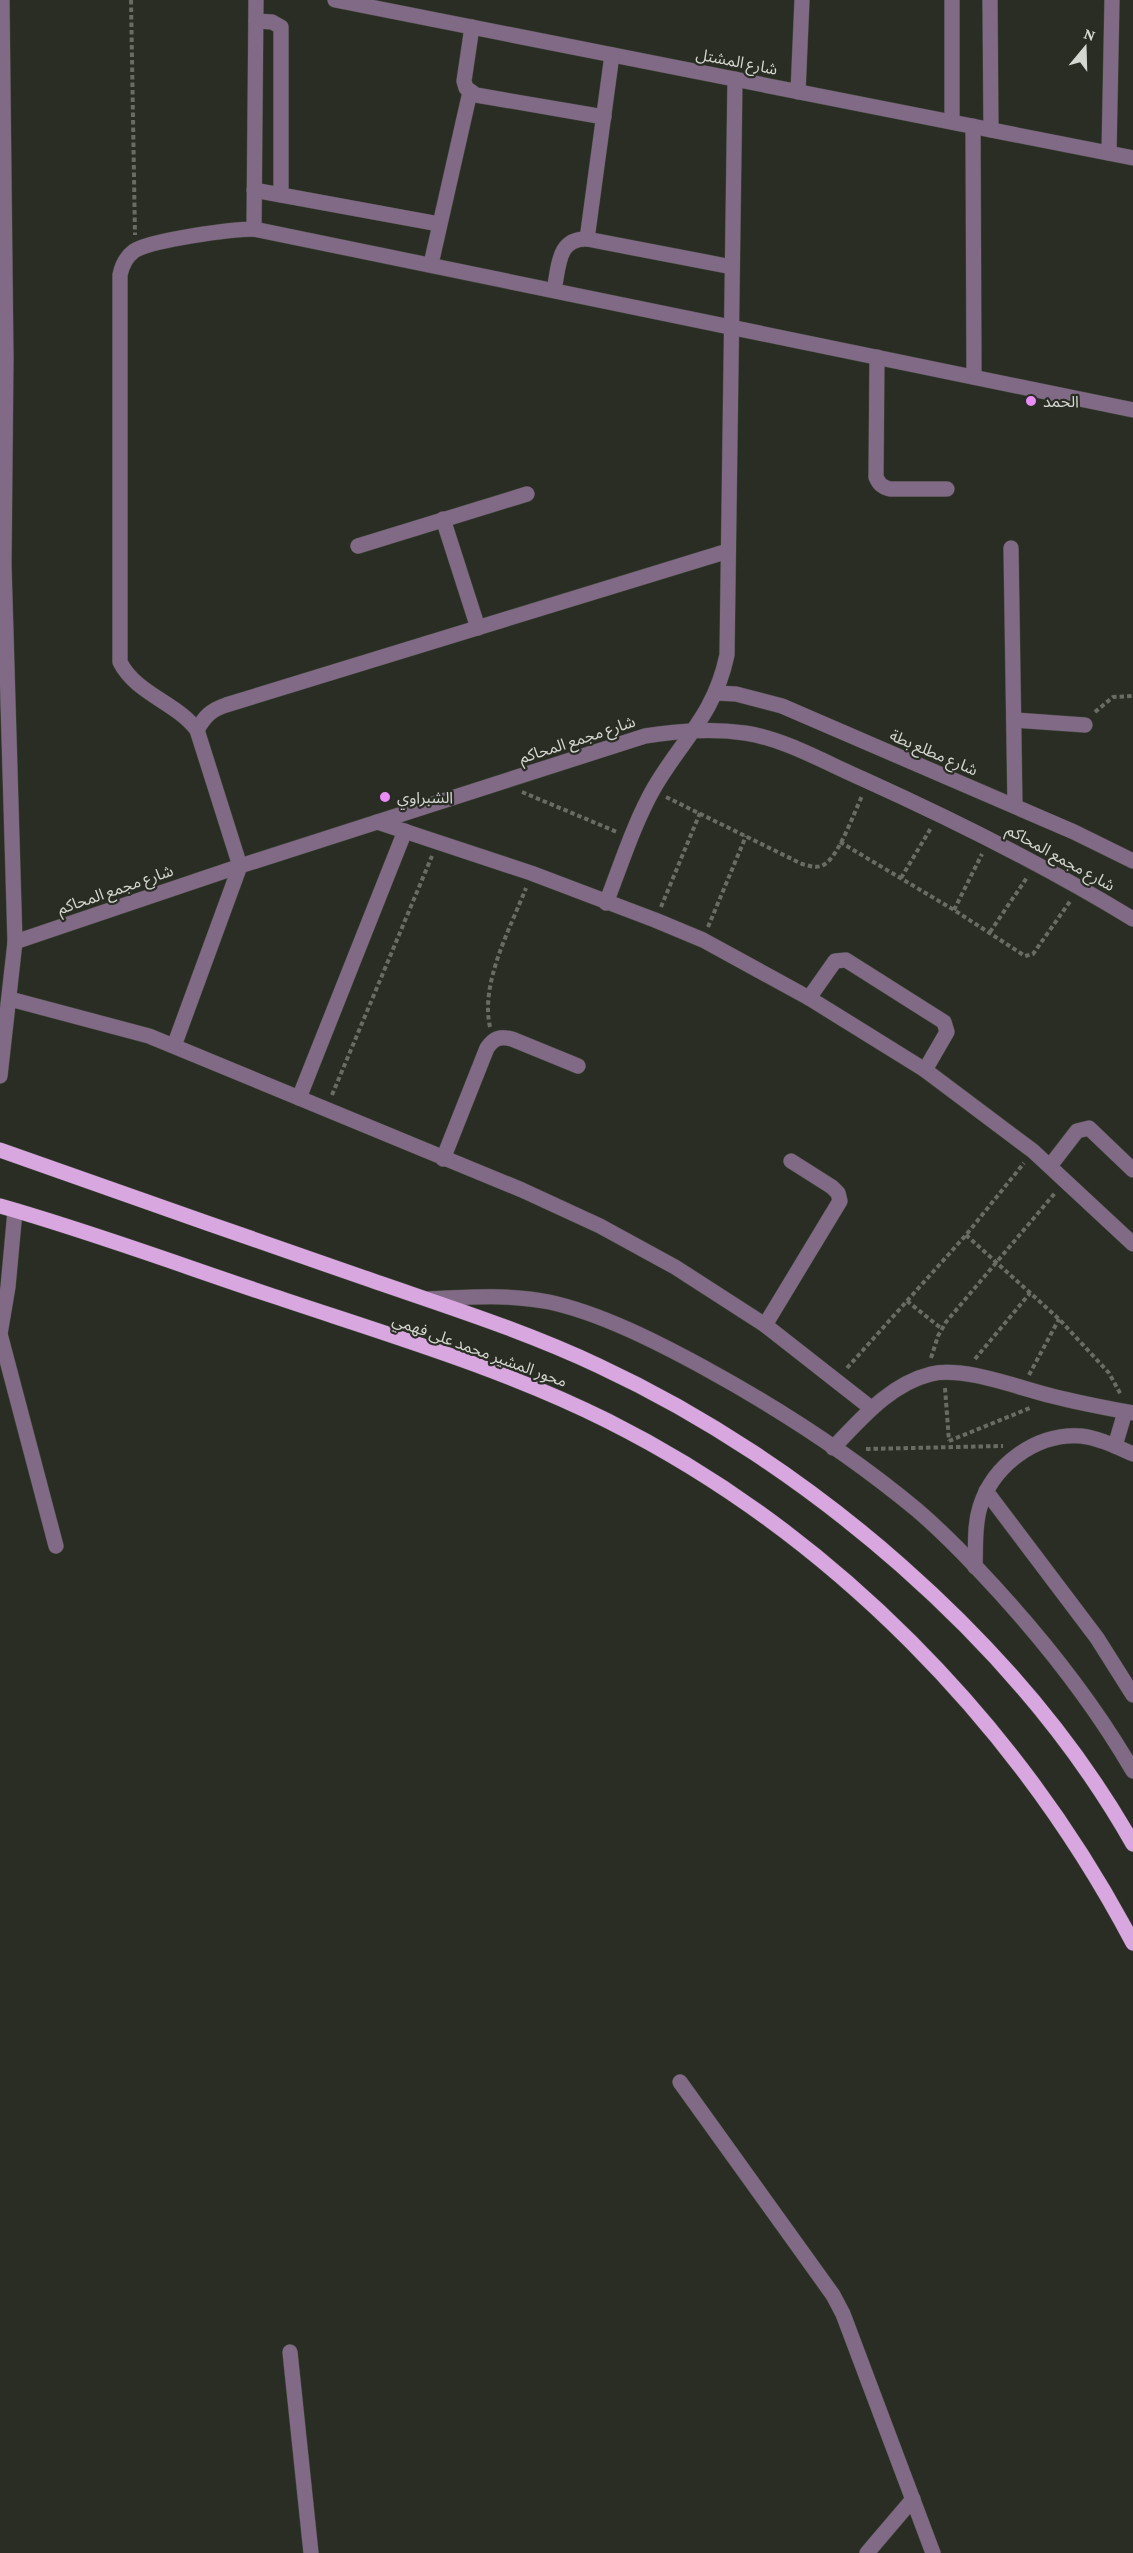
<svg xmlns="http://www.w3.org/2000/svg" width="1133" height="2553" font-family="'Crimson Pro','Noto Sans Arabic',serif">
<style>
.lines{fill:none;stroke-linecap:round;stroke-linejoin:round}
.minor-casing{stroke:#44483f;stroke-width:16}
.major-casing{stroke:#44483f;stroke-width:16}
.path{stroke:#696c63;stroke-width:4;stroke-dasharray:4.5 3;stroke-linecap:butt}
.minor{stroke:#816a85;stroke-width:15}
.major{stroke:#d8a7df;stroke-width:15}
.poi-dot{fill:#ec8cfb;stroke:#292d23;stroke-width:2}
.labels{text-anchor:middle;stroke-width:4.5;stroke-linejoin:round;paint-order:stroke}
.street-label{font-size:16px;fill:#d4d7d0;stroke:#292d23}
.poi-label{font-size:16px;fill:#d4d7d0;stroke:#292d23;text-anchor:start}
</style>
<rect width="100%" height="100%" fill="#292d23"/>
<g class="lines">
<!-- minor casing -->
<g class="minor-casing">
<g id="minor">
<polyline points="335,0 1133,158"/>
<polyline points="952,0 952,122"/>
<polyline points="990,0 991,130"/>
<polyline points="256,21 272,22 281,27 281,195"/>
<polyline points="472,27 464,81 466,88 476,95 604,117"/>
<polyline points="798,92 802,0"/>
<polyline points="973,126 974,377"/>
<polyline points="1109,153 1112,0"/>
<polyline points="254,190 439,224"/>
<polyline points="254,229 256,0"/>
<polyline points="587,239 612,55"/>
<polyline points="431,264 470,92"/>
<path d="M554,290C559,267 557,238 587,239L732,267"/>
<path d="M877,357L876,477C879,484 882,487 890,489H947"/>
<polyline points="443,519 478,628"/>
<polyline points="358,546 527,494"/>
<polyline points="1011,548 1015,806"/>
<polyline points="716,693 736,694 782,706 1074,832 1133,861"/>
<polyline points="1014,720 1085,725"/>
<path d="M197,730C205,716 211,710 226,705L728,551"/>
<polyline points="377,822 531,873 655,920 703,940 809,998 925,1070 1033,1151 1133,1244"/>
<path d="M606,903C621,865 634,823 654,788C683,738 714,716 727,655L735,79"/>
<path d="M15,942L240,866L645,736C679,731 711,728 745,733C785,739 826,763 863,779C956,821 1046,866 1133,919"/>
<polyline points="809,998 835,961 846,960 944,1022 947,1032 925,1070"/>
<polyline points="10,999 149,1036 522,1190 600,1226 675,1267 765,1325 871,1408"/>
<path d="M174,1046L240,866L197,730C176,702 136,694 120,662V275C122,265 126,257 134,251C151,240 232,229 254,229L1133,410"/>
<polyline points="0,1076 15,942 4,565 6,358 2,0"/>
<polyline points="299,1098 405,831"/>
<path d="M443,1159L487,1048C494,1038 500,1036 512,1039L578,1066"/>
<polyline points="1050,1166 1077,1131 1089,1128 1133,1170"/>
<path d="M427,1299C468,1297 508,1294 549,1302C600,1313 657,1342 703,1367C778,1408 852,1456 917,1510C938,1528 957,1547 976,1567C1035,1629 1090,1697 1133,1771"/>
<polyline points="765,1325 840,1201 838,1193 832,1187 791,1161"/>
<polyline points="0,1334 56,1546"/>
<polyline points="0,1334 8,1287 15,1211"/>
<polyline points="1115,1446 1125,1412"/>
<path d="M833,1448C861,1419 890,1384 931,1374C963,1366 1019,1388 1052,1396C1079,1403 1106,1408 1133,1413"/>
<polyline points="986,1491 1097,1638 1133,1695"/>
<path d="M975,1567C976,1547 974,1526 980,1507C993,1465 1036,1433 1081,1436C1099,1438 1117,1447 1133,1454"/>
<polyline points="680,2082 833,2295 843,2314 933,2553"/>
<polyline points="290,2352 311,2553"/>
<polyline points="867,2553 913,2499"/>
</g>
</g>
<!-- major casing -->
<g class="major-casing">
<g id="major">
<path d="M0,1150C121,1193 241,1235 362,1277C442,1305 523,1330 599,1366C808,1463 1019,1643 1133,1844"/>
<path d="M0,1206C92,1232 183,1266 273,1296C386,1334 502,1368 608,1421C831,1533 1017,1723 1133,1943"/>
</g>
</g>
<!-- path -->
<g class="path">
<polyline points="131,0 135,235"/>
<polyline points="1095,712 1113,697 1133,696"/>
<polyline points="522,792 617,832"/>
<path d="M666,797L802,864C810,866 818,869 825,864C839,855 854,813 862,796"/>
<polyline points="840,842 954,910 1025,956 1033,954 1071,900"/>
<polyline points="901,878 931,828"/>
<polyline points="661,907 700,813"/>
<polyline points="954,910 982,854"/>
<polyline points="708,927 746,836"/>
<polyline points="990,932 1028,876"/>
<path d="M490,1027C480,983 510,929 526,888"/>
<polyline points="332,1095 432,856"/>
<polyline points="966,1235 1059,1319 1109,1373 1121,1395"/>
<polyline points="907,1301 942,1329"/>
<polyline points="931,1358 938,1336 946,1322 1055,1193"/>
<polyline points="975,1359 1030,1293"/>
<polyline points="847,1368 966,1235 1024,1163"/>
<polyline points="1029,1375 1059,1319"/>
<polyline points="945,1388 949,1441"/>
<polyline points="949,1441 1030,1408"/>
<polyline points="866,1449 1003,1446"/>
</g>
<!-- minor -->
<use href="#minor" class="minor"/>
<!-- major -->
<use href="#major" class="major"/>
</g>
<!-- markers -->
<g class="poi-dot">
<circle cx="1031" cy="401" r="6"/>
<circle cx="385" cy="797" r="6"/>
</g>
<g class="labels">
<!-- street labels -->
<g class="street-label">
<text transform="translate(737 61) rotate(11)" y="6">شارع المشتل</text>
<text transform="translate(577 739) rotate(-18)" y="6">شارع مجمع المحاكم</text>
<text transform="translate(934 752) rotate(23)" y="6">شارع مطلع بطة</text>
<text transform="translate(1061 857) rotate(29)" y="6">شارع مجمع المحاكم</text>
<text transform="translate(115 889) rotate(-19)" y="6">شارع مجمع المحاكم</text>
<text transform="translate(480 1350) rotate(20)" y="6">محور المشير محمد على فهمي</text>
</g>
<!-- poi labels -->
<g class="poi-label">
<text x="1043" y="407">الحمد</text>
<text x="397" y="803">الشبراوي</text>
</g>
</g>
<!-- north arrow -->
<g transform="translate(1085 48) rotate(19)" stroke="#292d23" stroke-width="4.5" paint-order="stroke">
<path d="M0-4.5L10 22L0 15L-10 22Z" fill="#d4d7d0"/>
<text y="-9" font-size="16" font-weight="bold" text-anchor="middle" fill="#d4d7d0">N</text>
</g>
</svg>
